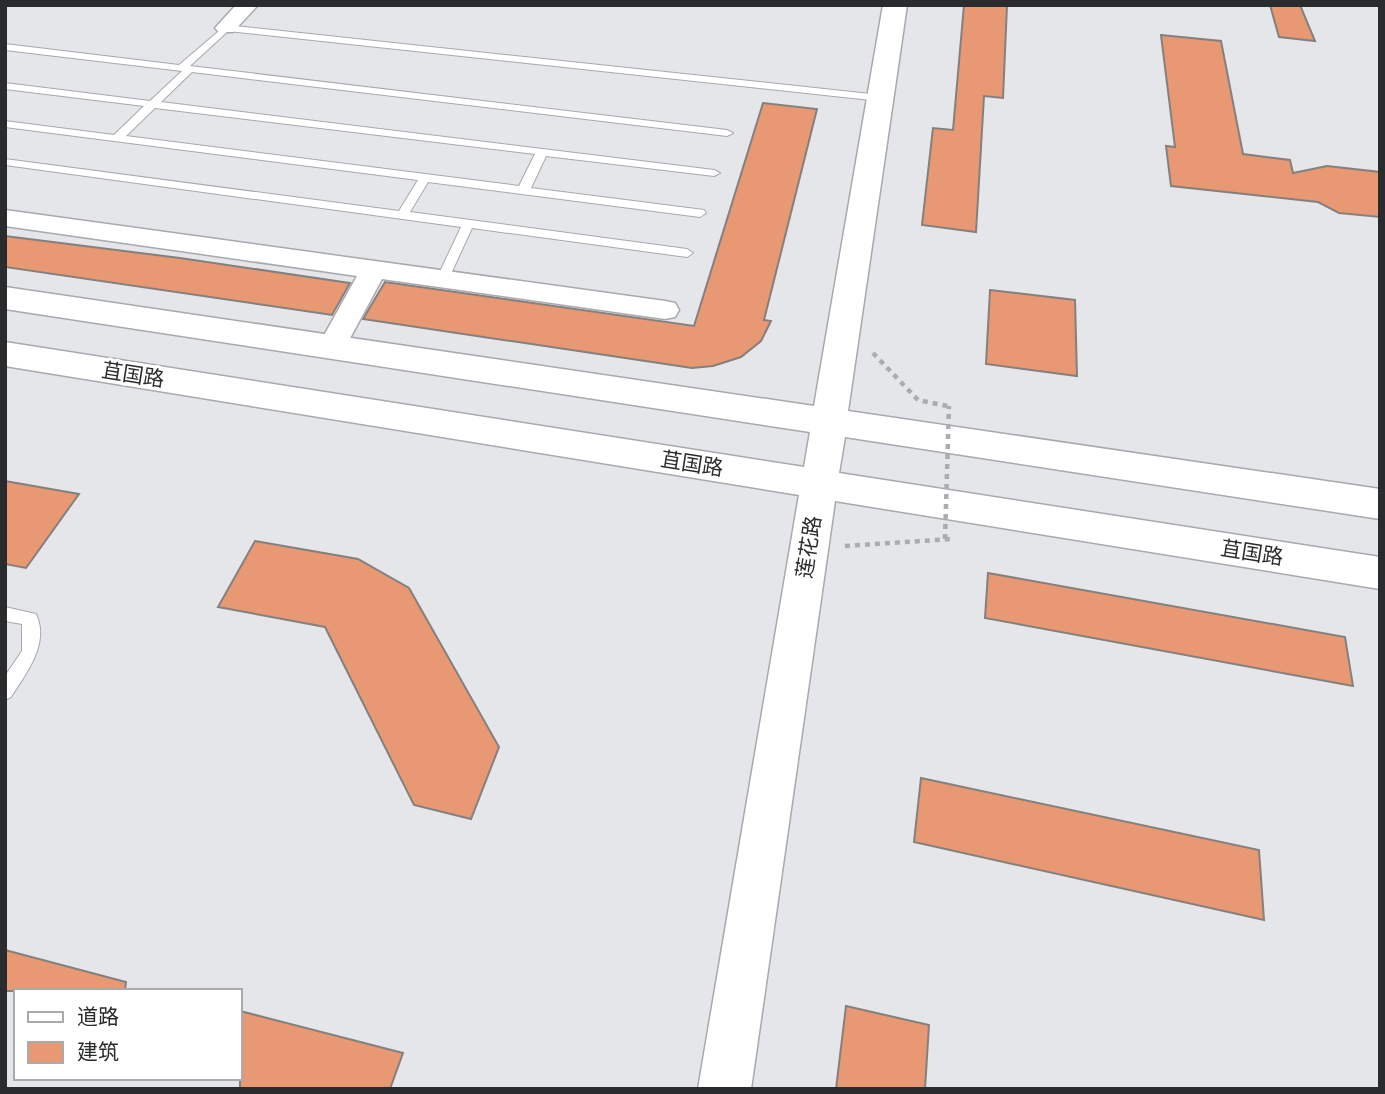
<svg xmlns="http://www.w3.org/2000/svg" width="1385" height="1094" font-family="Poppins,'Noto Sans SC',sans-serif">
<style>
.building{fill:#e89873;stroke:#84807e;stroke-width:2}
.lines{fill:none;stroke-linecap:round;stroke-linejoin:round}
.lane-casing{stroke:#a7a9ac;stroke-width:2}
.street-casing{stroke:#a7a9ac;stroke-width:3}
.secondary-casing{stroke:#a7a9ac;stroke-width:3}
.path{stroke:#aaacaf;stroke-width:4.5;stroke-dasharray:5 5;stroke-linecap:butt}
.lane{fill:#fff;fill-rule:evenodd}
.street{fill:#fff;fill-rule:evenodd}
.secondary{fill:#fff;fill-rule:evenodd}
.path-bridge{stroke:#aaacaf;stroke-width:4.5;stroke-dasharray:5 5;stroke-linecap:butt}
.labels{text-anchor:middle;stroke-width:6;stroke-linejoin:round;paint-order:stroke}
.street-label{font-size:21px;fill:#2a2b2c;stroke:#fff}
</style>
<rect width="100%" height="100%" fill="#e4e6ea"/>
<!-- building -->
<g class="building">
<polygon points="964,5 1007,5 1003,98 984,96 976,232 922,225 933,128 953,130"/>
<polygon points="1270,5 1300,5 1315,41 1279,37"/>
<polygon points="1161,35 1221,41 1243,154 1290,160 1293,173 1327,166 1380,172 1380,217 1339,213 1318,202 1171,186 1166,146 1175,147"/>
<polygon points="763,103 817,109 764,320 771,321 761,341 741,357 713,366 692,368 363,319 385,282 694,326"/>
<polygon points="5,236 180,258 350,283 332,315 5,267"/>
<polygon points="990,290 1075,300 1077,376 986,364"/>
<polygon points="5,481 79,494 26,568 5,564"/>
<polygon points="255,541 358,559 409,588 499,747 471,819 414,805 325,627 218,607"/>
<polygon points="988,573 1345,637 1353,686 985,618"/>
<polygon points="921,778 1259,850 1264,920 914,842"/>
<polygon points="5,950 126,982 125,991 5,991"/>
<polygon points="846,1006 929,1025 925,1089 836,1089"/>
<polygon points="240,1011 403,1053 390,1089 240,1089"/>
</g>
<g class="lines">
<!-- lane casing -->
<g class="lane-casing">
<g id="lane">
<path d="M226,25L880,95L885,98L880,101L228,31L190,66L727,130L733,133L727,136L192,72L161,102L714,170L720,173L714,176L546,156L531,188L704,210L706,213L700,217L428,182L410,212L687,249L693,253L687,257L472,228L449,278L443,282L437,278L461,227L5,165V159L399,211L418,180L5,127V121L114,135L144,106L5,89V83L150,101L182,71L5,50V44L179,65ZM155,108L535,154L519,186L126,136Z"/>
<path d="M5,607L36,614C50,644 26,673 11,697L5,700V676L22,651V624L5,621Z"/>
</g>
</g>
<!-- street casing -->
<g class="street-casing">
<g id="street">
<polygon points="236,5 258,5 233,32 219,32 215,28"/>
<polygon points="5,210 665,301 675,303 679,310 675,317 665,319 382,279 341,355 331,358 321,355 317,348 357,276 5,226"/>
</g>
</g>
<!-- secondary casing -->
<g class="secondary-casing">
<polygon id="secondary" points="883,5 907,5 848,411 1380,489 1380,519 845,437 839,473 1380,557 1380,589 835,501 751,1089 698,1089 799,495 5,366 5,342 804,467 810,432 5,309 5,287 814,406"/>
</g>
<!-- path -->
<g class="path">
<polyline points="873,353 918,400 952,407"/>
<polyline points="845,546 951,539"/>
</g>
<!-- lane -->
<use href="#lane" class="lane"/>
<!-- street -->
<use href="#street" class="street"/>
<!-- secondary -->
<use href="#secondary" class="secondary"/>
<!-- path-bridge -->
<polyline class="path-bridge" points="945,539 949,406"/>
</g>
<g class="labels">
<!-- street labels -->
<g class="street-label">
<text transform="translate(133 375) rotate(9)" y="7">苴国路</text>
<text transform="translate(692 464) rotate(9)" y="7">苴国路</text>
<text transform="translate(809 547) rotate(-81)" y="7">莲花路</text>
<text transform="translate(1252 553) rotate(9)" y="7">苴国路</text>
</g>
</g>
<!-- border -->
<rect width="1385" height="1094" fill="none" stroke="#2a2b2c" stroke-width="14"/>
<!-- legend -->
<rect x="14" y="989" width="228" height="91" fill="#ffffff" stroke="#aaaaab" stroke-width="2"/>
<rect x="28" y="1012" width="35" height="10" fill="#ffffff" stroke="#aaaaab" stroke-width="2"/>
<text x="77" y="1024" font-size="21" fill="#2a2b2c">道路</text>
<rect x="28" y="1042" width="35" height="21" fill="#e89873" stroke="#aaaaab" stroke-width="2"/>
<text x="77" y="1059" font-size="21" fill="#2a2b2c">建筑</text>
</svg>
